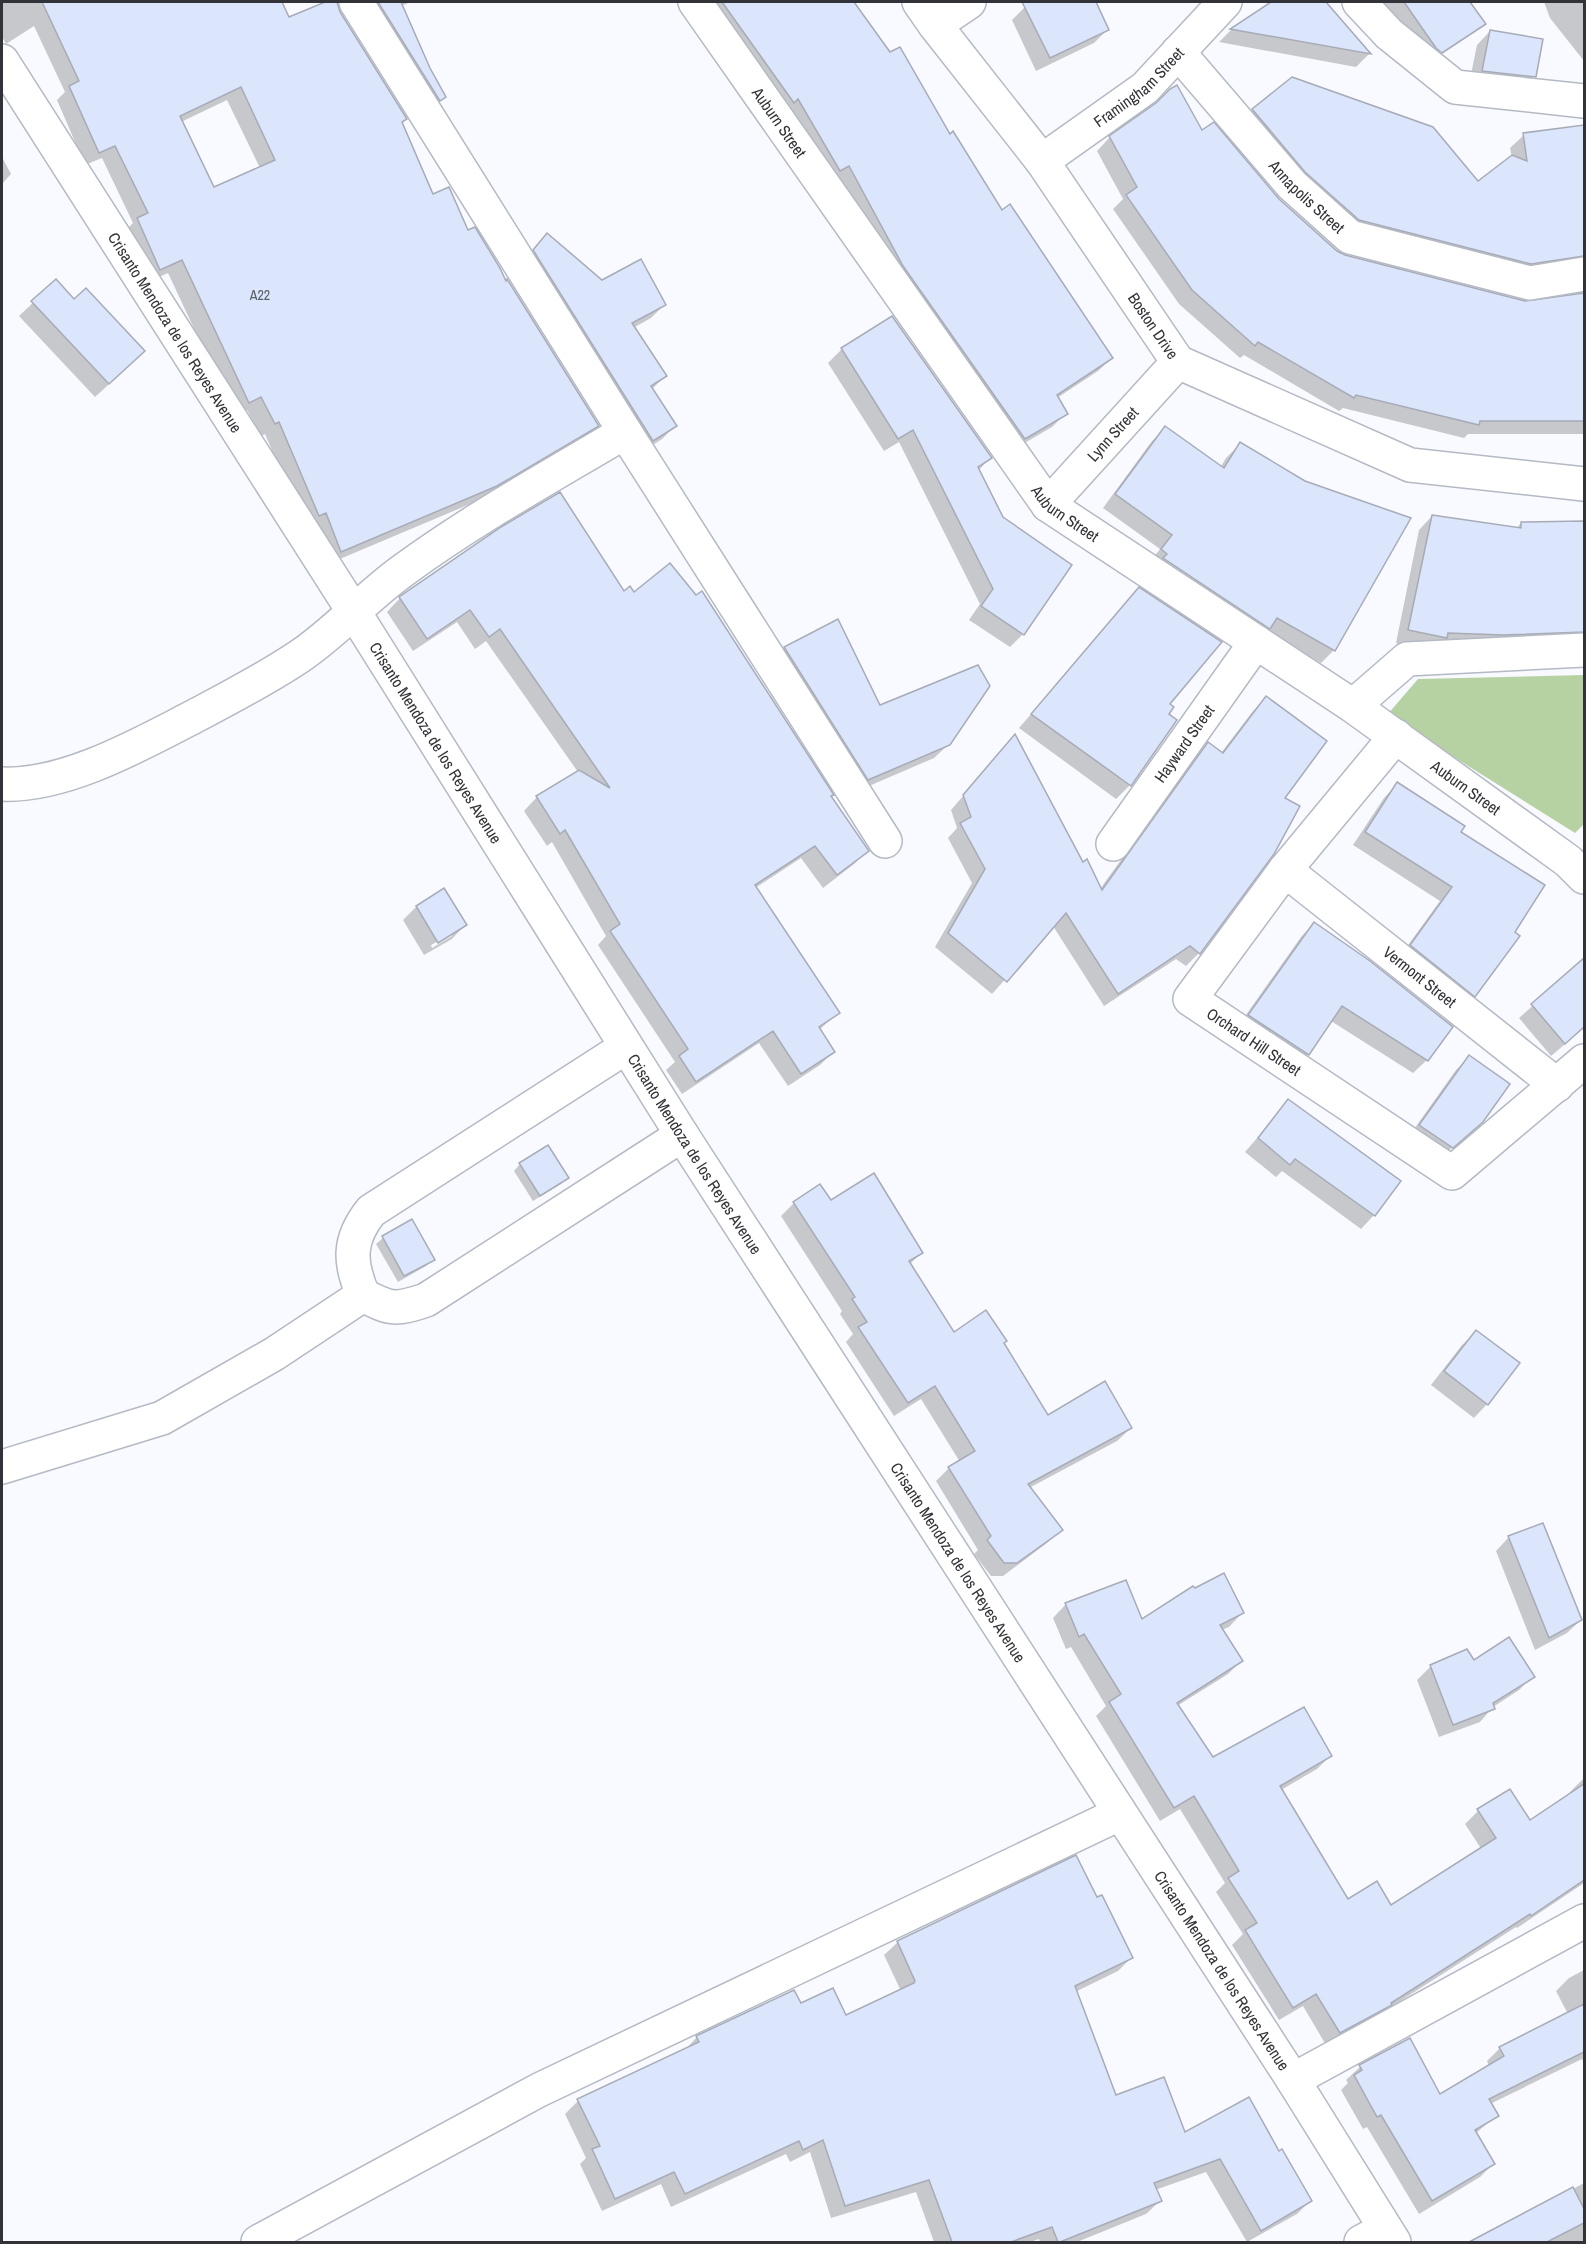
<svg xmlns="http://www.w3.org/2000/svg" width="1586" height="2244" font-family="'Archivo Narrow',sans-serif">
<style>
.green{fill:#b7d2a2}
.shadow{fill:#0003;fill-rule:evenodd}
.building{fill:#dbe5fc;stroke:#a7abb6;stroke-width:1.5;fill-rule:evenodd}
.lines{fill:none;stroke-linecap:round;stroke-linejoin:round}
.minor-casing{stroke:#b4b9c4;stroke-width:36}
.secondary-casing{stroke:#b4b9c4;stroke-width:36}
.minor{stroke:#fff;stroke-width:33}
.secondary{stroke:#fff;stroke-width:33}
.labels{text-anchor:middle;stroke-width:5;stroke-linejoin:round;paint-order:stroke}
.number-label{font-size:14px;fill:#5c6069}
.street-label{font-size:16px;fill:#313338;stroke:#fff}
</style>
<rect width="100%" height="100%" fill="#f8faff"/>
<!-- green -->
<polygon class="green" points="1584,675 1584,824 1575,833 1387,715 1418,679"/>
<!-- shadow -->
<g class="shadow">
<path d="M2,2H280L289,19L329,2H336L339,13L405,119L401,124L433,196L467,232L505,283L597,425L584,439L482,499L328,564L305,528L265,434L261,436L247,410L235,416L168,273L146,283L124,232L133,223L102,158L85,165L57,100L65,92L34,26L6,44L2,37ZM227,100L260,168L213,189L181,122Z"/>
<polygon points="355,2 411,2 401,6 429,68 444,97 431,110"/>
<polygon points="698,2 852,2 949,136 1001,212 1112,358 1098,371 1057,398 1066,413 1052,427 1011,451"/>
<polygon points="1036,2 1094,2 1107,30 1094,43 1036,71 1012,20 1025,7"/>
<polygon points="1269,2 1325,2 1369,54 1356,67 1219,42 1231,30 1256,13"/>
<polygon points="1382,2 1469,2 1437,48 1424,61"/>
<polygon points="1544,2 1584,2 1584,61 1550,18"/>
<polygon points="1490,31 1534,76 1521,90 1469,84 1477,45"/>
<polygon points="1293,79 1478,183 1512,157 1510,148 1524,135 1584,126 1584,275 1517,277 1346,233 1239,123 1253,110"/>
<polygon points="1202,132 1337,252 1344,256 1525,303 1584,294 1584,434 1468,434 1464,438 1343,408 1339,411 1244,355 1240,358 1179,304 1113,209 1123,199 1097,151 1110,137"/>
<polygon points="2,157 11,174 2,184"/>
<polygon points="547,235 602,282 664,305 651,318 633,328 665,376 652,389 676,425 662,439 639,454 520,264"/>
<polygon points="56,281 130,365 95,397 19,316"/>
<polygon points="892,318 990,458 978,471 1023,634 1010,647 969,620 980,604 899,442 884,451 828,363 841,350"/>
<polygon points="1165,428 1220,468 1226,458 1240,444 1334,650 1321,663 1149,563 1160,549 1103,508 1152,441"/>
<polygon points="1432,516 1516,529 1521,523 1584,522 1584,649 1432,651 1396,643 1419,530"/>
<polygon points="1139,589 1167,715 1175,721 1130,785 1116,799 1019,728"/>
<polygon points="624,593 830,796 867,851 854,864 823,888 801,858 755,888 838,1013 819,1030 833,1052 820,1065 788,1086 759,1043 682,1094 666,1070 675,1062 598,945 606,936 552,842 547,846 524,811 537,797 578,772 486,641 475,649 457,622 413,651 387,612 400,598"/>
<polygon points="838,621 880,707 949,744 934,758 855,792 771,662 785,648"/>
<polygon points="1266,698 1282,798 1199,953 1186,966 1176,959 1104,1006 1053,926 992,994 935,947 972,883 948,838 957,828 951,810 1015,736 1082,864 1100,889 1195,757 1208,744 1221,753 1253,711"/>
<polygon points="1397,784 1459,832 1474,996 1461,1009 1398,959 1440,901 1353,845 1384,798"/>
<path d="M416,907L465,925L452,939L424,955L403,920ZM452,933V936L432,948L431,945Z"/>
<polygon points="1314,923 1427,1060 1413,1073 1331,1021 1308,1055 1294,1068 1236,1029 1301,937"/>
<polygon points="1584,960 1584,1028 1551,1056 1519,1018"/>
<polygon points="1469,1057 1482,1121 1438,1160 1407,1139 1456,1070"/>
<polygon points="1289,1101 1399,1181 1374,1215 1361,1229 1282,1171 1276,1177 1245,1152"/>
<polygon points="520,1164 567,1178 561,1184 533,1201 514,1171"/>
<polygon points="830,1202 921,1253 910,1264 953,1334 1002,1343 1048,1417 1131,1428 1117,1441 1029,1488 1061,1530 1047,1543 1003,1576 991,1576 974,1554 978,1550 936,1481 949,1468 960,1462 921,1399 894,1416 846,1342 853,1334 840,1314 842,1311 781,1216 794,1203"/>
<polygon points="412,1221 433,1260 426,1266 398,1282 376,1244 383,1238"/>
<polygon points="1476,1332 1518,1364 1487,1404 1474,1418 1431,1385 1462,1345"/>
<polygon points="1509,1537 1581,1620 1567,1633 1535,1650 1496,1551"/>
<polygon points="1066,1604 1141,1622 1242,1613 1229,1627 1222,1630 1241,1661 1228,1674 1177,1706 1212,1759 1330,1756 1317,1769 1281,1790 1348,1901 1391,1907 1482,1850 1465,1824 1478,1811 1530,1822 1571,1794 1570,1792 1584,1778 1584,1883 1517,1928 1516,1927 1383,2012 1376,2018 1326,2045 1303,2006 1279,2020 1232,1945 1243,1934 1216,1892 1225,1883 1180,1809 1160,1821 1096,1716 1106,1706 1071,1647 1066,1649 1053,1618"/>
<polygon points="1473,1663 1533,1676 1519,1690 1493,1707 1480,1722 1439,1737 1417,1680 1431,1666"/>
<polygon points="1096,1899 1131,1958 1118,1971 1075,1992 1116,2097 1184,2134 1278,2153 1310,2201 1297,2214 1247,2242 1206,2172 1155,2190 1160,2201 1146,2214 1077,2242 1040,2242 1039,2239 1030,2242 934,2242 916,2192 831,2218 810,2152 790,2162 786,2154 671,2207 661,2184 602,2211 580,2164 586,2158 565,2114 578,2101 684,2051 697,2037 800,2005 846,2017 901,1991 884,1955 898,1942"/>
<polygon points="1584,1970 1584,2063 1582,2059 1490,2104 1497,2115 1475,2134 1493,2164 1480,2177 1419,2214 1367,2127 1363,2129 1341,2090 1348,2083 1346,2080 1360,2067 1409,2040 1440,2096 1489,2066 1487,2061 1500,2048 1568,2014 1556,1991 1569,1978"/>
<polygon points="1584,2183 1584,2242 1490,2242 1489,2240 1502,2227"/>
</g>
<!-- building -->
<g class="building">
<path d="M42,2H282L289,17L325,2H337L340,12L407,119L402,122L433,194L449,187L468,230L475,227L500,268L506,281L507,279L599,426L497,486L341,552L326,513L319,516L279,422L275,424L261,397L249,403L182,260L160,270L137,218L148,213L115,146L99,153L69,86L79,81ZM241,87L275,160L214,187L180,116Z"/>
<polygon points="378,2 401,2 430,68 446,97 440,101"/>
<polygon points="722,2 854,2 890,52 900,47 950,134 953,131 1002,210 1010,204 1113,358 1057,395 1068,414 1025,439 903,266 849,166 840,171 798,99 794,103"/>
<polygon points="1022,2 1096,2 1109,30 1050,58"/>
<polygon points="1271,2 1326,2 1371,54 1230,29"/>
<polygon points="1404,2 1470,2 1486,24 1442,53 1436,48"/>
<polygon points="1490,30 1543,39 1536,77 1482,71"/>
<polygon points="1292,77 1433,127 1478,181 1512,155 1527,161 1523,133 1584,125 1584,256 1531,264 1359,220 1305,172 1252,109"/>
<polygon points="1177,85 1202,130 1214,122 1279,199 1337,251 1345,255 1525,301 1584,293 1584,421 1480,421 1479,425 1356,395 1354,398 1258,342 1255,346 1192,290 1126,195 1137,187 1109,136 1156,103 1170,89"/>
<polygon points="547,233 602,280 641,259 666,305 632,323 667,376 651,386 677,426 653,441 533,250"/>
<polygon points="56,279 74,299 86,288 145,351 109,384 31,301"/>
<polygon points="892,316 992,458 978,467 1003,517 1072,565 1024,635 981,606 993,589 913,430 898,439 841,348"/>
<polygon points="1165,426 1224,468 1240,442 1305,481 1411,518 1335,651 1277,618 1270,629 1163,558 1167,554 1161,549 1172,535 1115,494"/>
<polygon points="560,492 624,591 630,586 634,592 670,563 696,595 702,591 834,795 831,796 869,851 837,875 815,846 755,885 840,1013 819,1027 835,1052 801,1074 773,1031 696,1082 679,1056 688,1049 610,931 620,924 565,830 560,834 536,796 579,770 610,788 500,629 489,637 470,610 427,639 399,597 501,527"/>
<polygon points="1432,515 1521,528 1521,522 1584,521 1584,632 1503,635 1448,633 1447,638 1408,630"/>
<polygon points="1139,587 1222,642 1170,704 1174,707 1169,714 1177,720 1131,786 1031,714"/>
<polygon points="838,619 880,705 978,665 990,686 950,745 868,780 784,647"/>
<polygon points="1266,696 1327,741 1285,798 1300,806 1274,854 1200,954 1190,946 1118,994 1066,913 1007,982 948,933 985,869 960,823 971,817 963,795 1015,734 1083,862 1087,859 1102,890 1208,742 1223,753"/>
<polygon points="1397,782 1465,826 1461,832 1545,885 1515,932 1520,936 1475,997 1410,945 1452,887 1365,832"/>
<polygon points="444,888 467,925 438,943 416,906"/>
<polygon points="1314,922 1370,961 1453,1027 1428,1061 1342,1006 1309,1055 1248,1015"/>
<polygon points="1584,958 1584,1027 1565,1044 1531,1004"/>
<polygon points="1469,1055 1510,1084 1483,1122 1453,1148 1419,1125"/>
<polygon points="1288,1099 1401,1181 1375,1216 1295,1159 1290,1165 1258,1138"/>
<polygon points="548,1145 569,1178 540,1196 519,1163"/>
<polygon points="874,1173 923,1253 909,1261 954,1332 986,1310 1007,1341 1004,1343 1048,1415 1105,1381 1132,1428 1028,1484 1063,1530 1017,1563 1004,1563 987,1540 991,1536 948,1467 975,1451 935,1386 908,1403 858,1327 867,1322 852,1299 855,1297 793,1202 820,1184 831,1200"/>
<polygon points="412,1219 435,1260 404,1276 382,1236"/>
<polygon points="1476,1330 1520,1363 1488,1405 1444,1371"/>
<polygon points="1543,1523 1582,1620 1549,1638 1508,1536"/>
<polygon points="1224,1573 1244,1613 1220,1625 1243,1661 1177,1703 1213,1757 1304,1707 1332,1756 1280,1786 1348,1899 1377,1881 1391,1905 1496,1838 1477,1809 1510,1789 1530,1820 1584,1784 1584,1880 1531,1916 1530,1914 1391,2003 1392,2005 1340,2033 1316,1994 1293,2008 1245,1930 1257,1923 1228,1878 1239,1871 1194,1796 1174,1808 1109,1702 1121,1694 1084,1634 1079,1637 1065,1603 1126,1580 1142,1619 1193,1586 1195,1588"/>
<polygon points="1509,1637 1535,1677 1493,1703 1495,1709 1453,1725 1430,1665 1467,1649 1474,1660"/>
<polygon points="1076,1855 1097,1897 1102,1895 1133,1958 1075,1986 1116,2095 1164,2077 1185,2132 1249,2097 1279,2151 1282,2149 1312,2201 1261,2231 1220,2159 1154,2183 1162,2201 1060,2242 1058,2242 1052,2227 1011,2242 952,2242 929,2180 845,2206 823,2140 803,2150 799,2141 685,2194 674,2172 615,2199 592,2149 600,2146 577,2099 699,2042 696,2036 794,1990 801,2003 833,1988 846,2015 914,1983 915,1981 897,1941"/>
<polygon points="1584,2004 1584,2052 1489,2099 1499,2116 1475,2130 1495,2164 1432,2201 1381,2115 1377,2117 1354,2075 1362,2070 1359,2065 1410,2038 1440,2094 1504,2056 1499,2047"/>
<polygon points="1573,2187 1584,2209 1584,2223 1547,2242 1469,2242"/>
</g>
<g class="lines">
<!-- minor casing -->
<g class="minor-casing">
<g id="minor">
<polyline points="356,2 625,432 885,841"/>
<path id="s1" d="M695,2L1048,505L1353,706L1568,861L1584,877"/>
<path id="s2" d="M919,2L935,25L1042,161L1178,362L1410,465L1584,484"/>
<polyline points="1359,2 1389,34 1455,87 1584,101"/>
<polyline points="935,25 969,2"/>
<path id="s3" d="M1178,52L1292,185L1350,237L1530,283L1584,274"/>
<path id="s4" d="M1042,161L1145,88L1225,2"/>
<path id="s5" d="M1048,505L1178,362"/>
<polyline points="1353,706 1407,659 1584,650"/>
<path id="s6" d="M1396,736L1285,870L1190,999L1452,1173L1584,1061"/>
<path d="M2,784C64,787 139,745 193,717C229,698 266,679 300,656C337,631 368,595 405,569C475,518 551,476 625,432"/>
<path id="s7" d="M1113,844L1256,642"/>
<path id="s8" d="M1285,870L1557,1085"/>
<path d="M626,1047L371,1211C348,1240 349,1262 363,1295C391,1310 396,1310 426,1300L682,1135"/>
<polyline points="2,1467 162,1418 274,1354 363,1295"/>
<polyline points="1293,2080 1584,1921"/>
<polyline points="258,2242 539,2090 1119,1814"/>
<polyline points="1361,2242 1385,2229"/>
</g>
</g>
<!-- secondary casing -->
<g class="secondary-casing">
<g id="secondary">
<path id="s9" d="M2,61L354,612L682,1135L1293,2080L1394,2242"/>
</g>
</g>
<!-- minor -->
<use href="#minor" class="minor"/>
<!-- secondary -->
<use href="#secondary" class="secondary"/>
</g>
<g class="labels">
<!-- number labels -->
<g class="number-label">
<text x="260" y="300">A22</text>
</g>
<!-- street labels -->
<g class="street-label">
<text dy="6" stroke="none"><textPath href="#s4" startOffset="122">Framingham Street</textPath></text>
<text dy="6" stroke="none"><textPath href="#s1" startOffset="147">Auburn Street</textPath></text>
<text dy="6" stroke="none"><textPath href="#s3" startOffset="194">Annapolis Street</textPath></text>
<text dy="6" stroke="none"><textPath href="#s2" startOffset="400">Boston Drive</textPath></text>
<text dy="6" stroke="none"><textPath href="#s9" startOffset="322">Crisanto Mendoza de los Reyes Avenue</textPath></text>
<text dy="6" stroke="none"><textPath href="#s5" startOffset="96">Lynn Street</textPath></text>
<text dy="6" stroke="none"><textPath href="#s1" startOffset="633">Auburn Street</textPath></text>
<text dy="6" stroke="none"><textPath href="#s9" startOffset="808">Crisanto Mendoza de los Reyes Avenue</textPath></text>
<text dy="6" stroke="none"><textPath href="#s7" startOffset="123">Hayward Street</textPath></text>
<text dy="6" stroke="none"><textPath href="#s1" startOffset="1119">Auburn Street</textPath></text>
<text dy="6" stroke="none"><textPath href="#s8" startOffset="172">Vermont Street</textPath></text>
<text dy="6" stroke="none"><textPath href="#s6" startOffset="411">Orchard Hill Street</textPath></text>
<text dy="6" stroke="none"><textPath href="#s9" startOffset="1294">Crisanto Mendoza de los Reyes Avenue</textPath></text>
<text dy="6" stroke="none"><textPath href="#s9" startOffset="1780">Crisanto Mendoza de los Reyes Avenue</textPath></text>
<text dy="6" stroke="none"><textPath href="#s9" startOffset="2266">Crisanto Mendoza de los Reyes Avenue</textPath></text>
</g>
</g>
<!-- border -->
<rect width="1586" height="2244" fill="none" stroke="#313338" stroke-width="6"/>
</svg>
